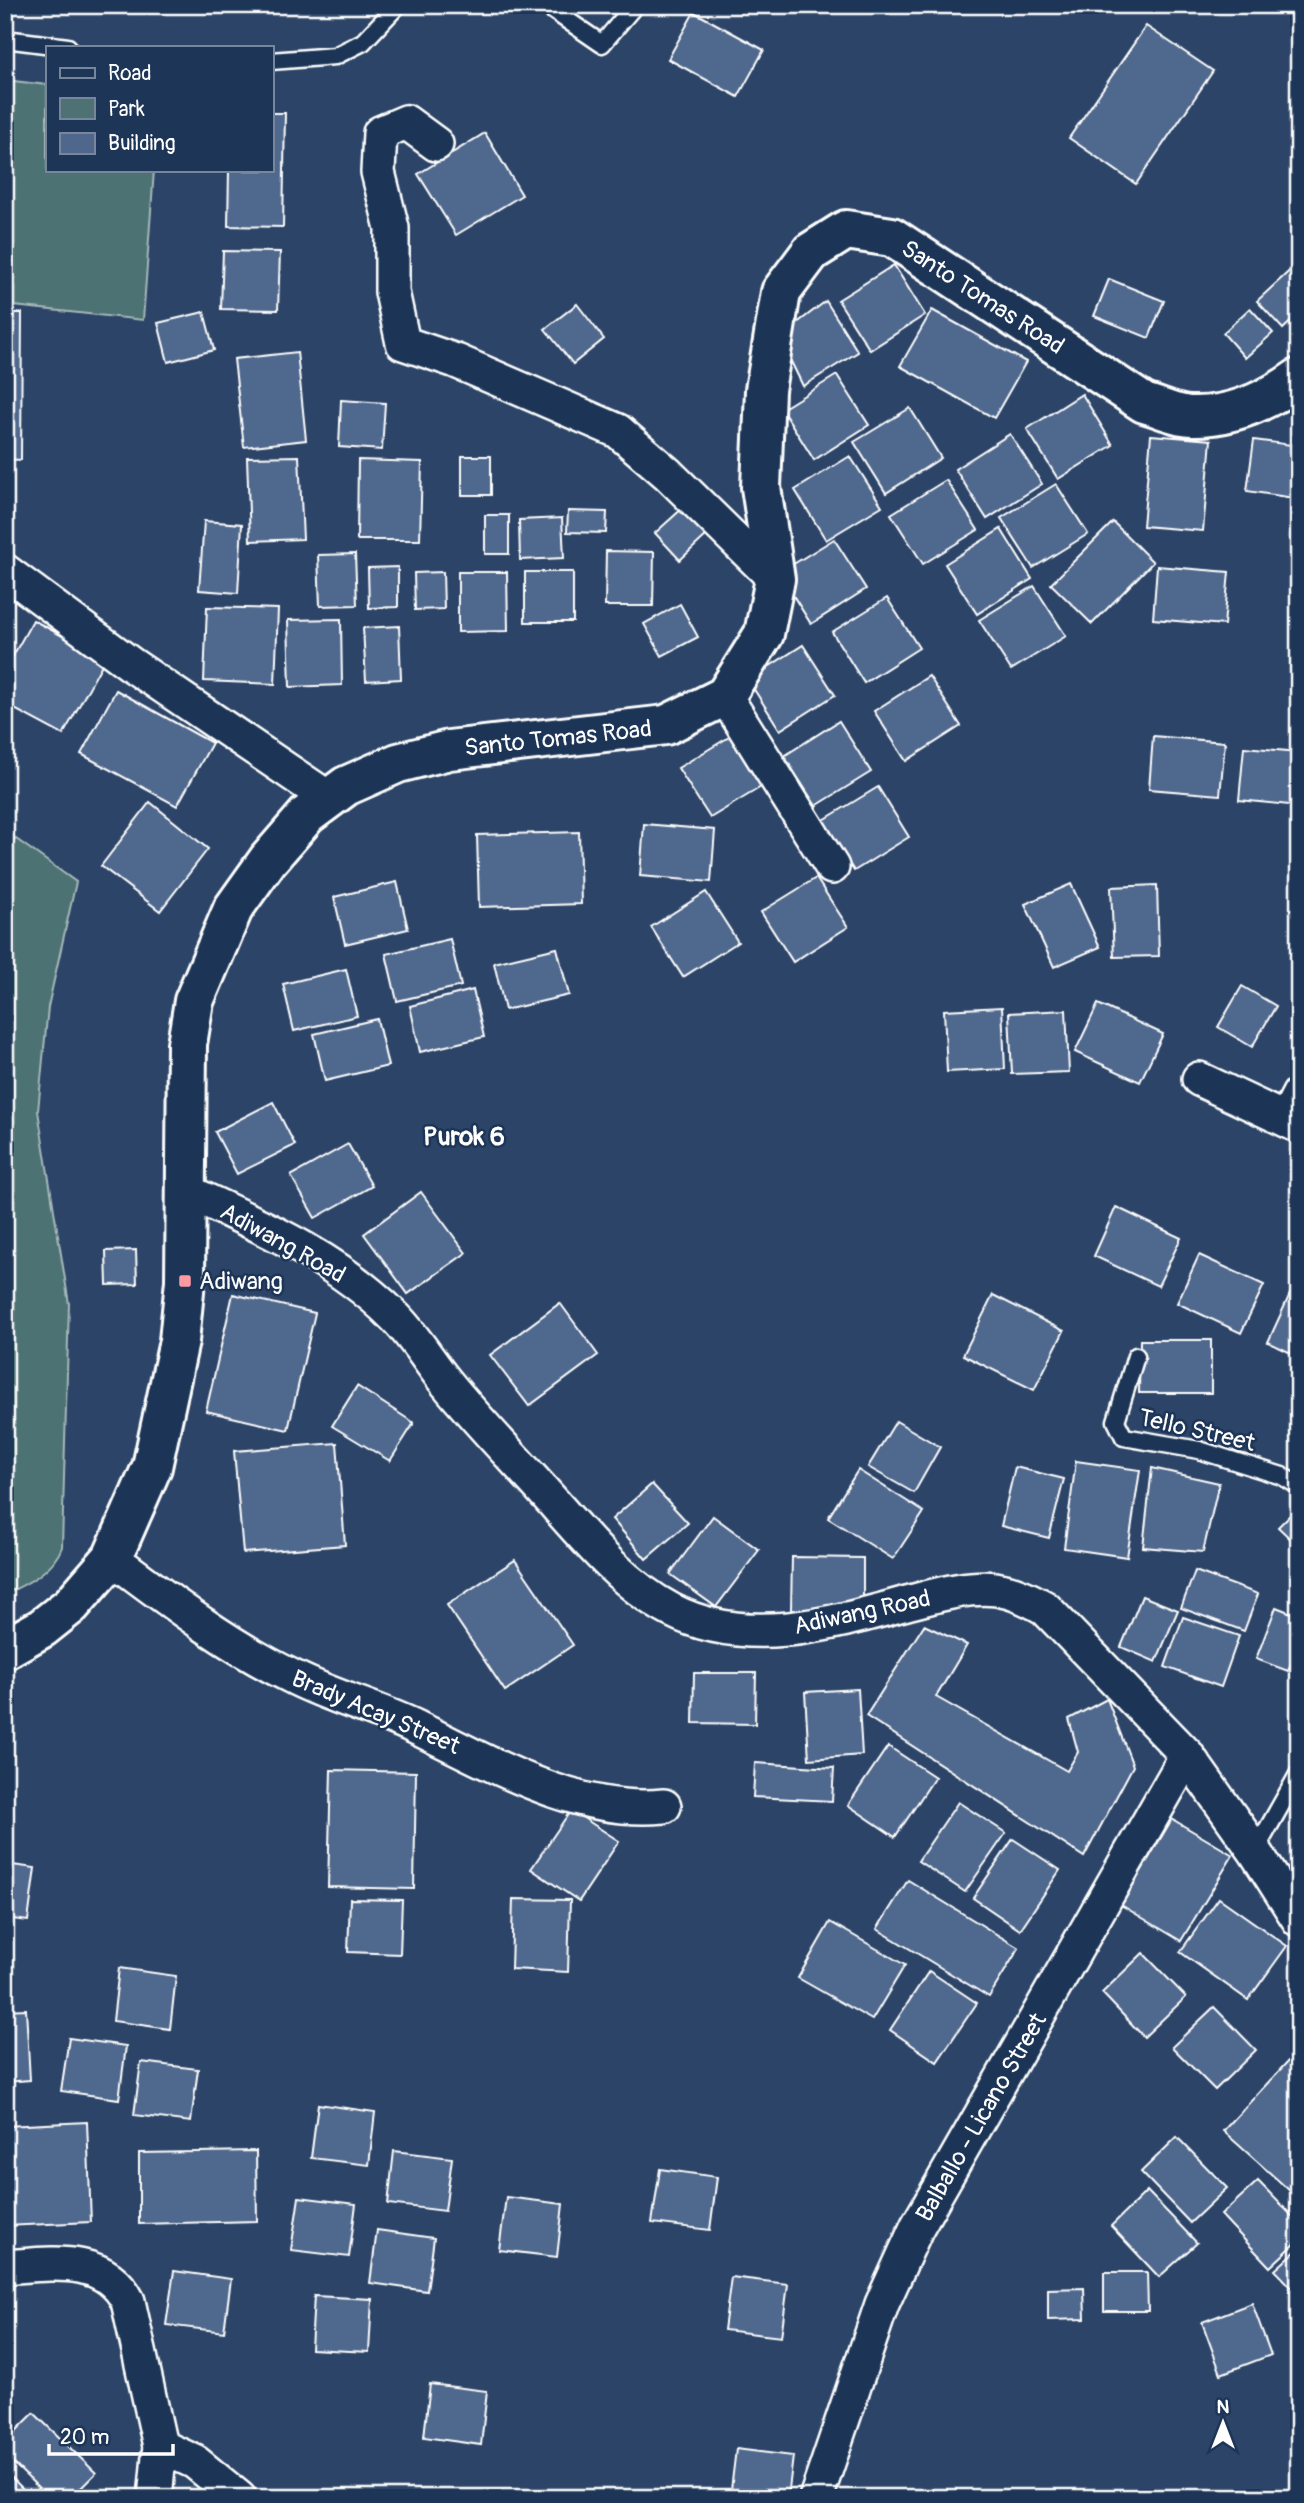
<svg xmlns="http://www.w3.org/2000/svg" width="1304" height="2503" font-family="Pangolin,sans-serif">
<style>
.green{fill:#4e7273;stroke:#a6b8b9;stroke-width:2}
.building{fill:#50678d;stroke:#fff;stroke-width:2}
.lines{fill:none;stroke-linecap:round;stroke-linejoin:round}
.lane-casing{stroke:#fff;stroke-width:21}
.street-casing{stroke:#fff;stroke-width:38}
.secondary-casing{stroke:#fff;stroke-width:44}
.lane{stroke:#1d3557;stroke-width:16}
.street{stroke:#1d3557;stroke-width:33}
.secondary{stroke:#1d3557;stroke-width:38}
.poi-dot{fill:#ff9aa2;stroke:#1d3557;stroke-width:2.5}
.labels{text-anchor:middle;stroke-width:5;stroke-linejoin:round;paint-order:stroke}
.street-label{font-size:24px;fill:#fff;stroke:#1d3557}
.poi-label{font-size:24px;fill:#fff;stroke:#1d3557;text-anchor:start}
.neighbourhood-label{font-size:26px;font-weight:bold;fill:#fff;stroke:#1d3557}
</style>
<rect width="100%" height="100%" fill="#2c4467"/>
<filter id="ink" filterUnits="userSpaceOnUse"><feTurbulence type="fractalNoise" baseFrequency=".0143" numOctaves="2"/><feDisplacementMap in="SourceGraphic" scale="14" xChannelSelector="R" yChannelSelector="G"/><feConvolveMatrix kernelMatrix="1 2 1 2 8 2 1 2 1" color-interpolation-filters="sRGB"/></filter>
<g filter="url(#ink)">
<!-- green -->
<g class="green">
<polygon points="5,80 47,85 47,170 154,170 143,320 5,305"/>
<path d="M5,831L76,882L48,1007L38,1111L69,1304L62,1547C53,1571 27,1584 5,1594Z"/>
</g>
<!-- building -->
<g class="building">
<polygon points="694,12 764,50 738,97 668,59"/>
<polygon points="1146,26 1213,71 1136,184 1069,138"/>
<polygon points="271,113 285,113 283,227 228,226 229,170 271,170"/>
<polygon points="485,133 522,195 456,235 418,174"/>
<polygon points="223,251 280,252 278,310 221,309"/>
<polygon points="1298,263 1299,314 1283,329 1257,301"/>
<polygon points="894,265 925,315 870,350 838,300"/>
<polygon points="1109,279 1164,301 1149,338 1094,316"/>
<polygon points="826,301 858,352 803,386 779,337"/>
<polygon points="577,304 604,339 573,364 545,329"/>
<polygon points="1250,308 1273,333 1245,358 1223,333"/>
<polygon points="932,310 1026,362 994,418 900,366"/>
<polygon points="204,312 214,350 168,362 158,323"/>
<polygon points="5,313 22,313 21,460 5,459"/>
<polygon points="297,352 306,440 244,447 234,359"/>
<polygon points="837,375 869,425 814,460 782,409"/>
<polygon points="1082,394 1113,445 1058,479 1027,429"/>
<polygon points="341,400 385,403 382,450 339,447"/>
<polygon points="910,408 941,458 886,493 854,442"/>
<polygon points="1010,434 1042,484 987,519 955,469"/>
<polygon points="1151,435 1211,440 1203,531 1143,526"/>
<polygon points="1254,440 1299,446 1294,498 1247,491"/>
<polygon points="299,456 303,539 250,541 247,457"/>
<rect x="462" y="456" width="29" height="39"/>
<polygon points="850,456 882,506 826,540 795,490"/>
<polygon points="358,460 422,462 420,540 357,540"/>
<polygon points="946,480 978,530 923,564 891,514"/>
<polygon points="1056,484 1088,534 1033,568 1001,518"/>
<polygon points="684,507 708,534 680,560 655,533"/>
<polygon points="568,511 607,512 606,533 567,532"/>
<rect x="485" y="515" width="24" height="39"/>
<polygon points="562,518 564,558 520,560 519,520"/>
<polygon points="204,521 242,524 238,593 199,590"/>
<polygon points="1113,522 1153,562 1092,624 1051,584"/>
<polygon points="1001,529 1032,579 977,614 945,564"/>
<polygon points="834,539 866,589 811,624 779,573"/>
<polygon points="606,551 654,552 653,606 605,606"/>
<polygon points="355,554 357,605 320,606 318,555"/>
<polygon points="1157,566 1229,572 1224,625 1153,619"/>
<polygon points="398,567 398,607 369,608 368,568"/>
<polygon points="443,572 444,609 415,610 414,573"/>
<polygon points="458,572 507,572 508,631 458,632"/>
<rect x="525" y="572" width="48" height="50"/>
<polygon points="1034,586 1066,636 1011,670 979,620"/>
<polygon points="887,598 919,648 864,683 832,632"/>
<polygon points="680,604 698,637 662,656 644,624"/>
<polygon points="207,607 278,609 275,684 204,681"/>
<polygon points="341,619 342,685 290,687 288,620"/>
<polygon points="33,620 105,659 63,735 5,704 5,670"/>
<polygon points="399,626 401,679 366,681 363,628"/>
<polygon points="803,645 835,695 780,730 748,680"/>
<polygon points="929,676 961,726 906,761 874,711"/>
<polygon points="116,690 212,743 177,806 81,754"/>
<polygon points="839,721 871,772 816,806 784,756"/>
<polygon points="734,734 766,784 710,818 678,768"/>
<polygon points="1153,736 1225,742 1220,795 1149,789"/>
<polygon points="1244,747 1299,752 1299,806 1239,800"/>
<polygon points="878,787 909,837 854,871 822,821"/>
<polygon points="150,802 208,849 160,911 101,866"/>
<polygon points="644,824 715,830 711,882 640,876"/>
<polygon points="579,832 581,904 479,907 477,835"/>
<polygon points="816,878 848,927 793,962 761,912"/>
<polygon points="397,882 408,929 345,944 334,897"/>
<polygon points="1071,884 1100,947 1054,967 1025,904"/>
<polygon points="1157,885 1159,956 1114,957 1111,887"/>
<polygon points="706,892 738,942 683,977 651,927"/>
<polygon points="450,939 461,986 397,1001 386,954"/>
<polygon points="557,948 569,995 505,1010 494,963"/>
<polygon points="346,969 357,1016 294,1031 283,984"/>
<polygon points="1242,986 1276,1006 1252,1047 1218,1027"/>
<polygon points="473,990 484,1037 420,1052 410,1006"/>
<polygon points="1098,1004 1163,1034 1140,1082 1075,1052"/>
<polygon points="1002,1007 1005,1069 947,1072 944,1010"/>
<polygon points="1066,1010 1069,1072 1012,1074 1009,1013"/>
<polygon points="377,1019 388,1066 325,1081 314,1034"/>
<polygon points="273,1102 295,1145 237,1174 215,1132"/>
<polygon points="348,1144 372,1186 315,1218 291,1176"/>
<polygon points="421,1192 466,1253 408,1294 364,1234"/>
<polygon points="1116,1207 1181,1238 1158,1286 1094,1256"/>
<polygon points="136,1250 137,1284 107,1285 106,1251"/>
<polygon points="1199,1255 1264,1285 1241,1333 1177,1303"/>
<polygon points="233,1294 315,1313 288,1430 206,1411"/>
<polygon points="1290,1294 1299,1298 1299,1357 1268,1342"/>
<polygon points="993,1295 1064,1331 1034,1390 963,1355"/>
<polygon points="560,1303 598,1355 529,1406 490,1355"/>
<polygon points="1140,1340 1211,1340 1211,1393 1139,1393"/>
<polygon points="357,1386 414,1423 390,1461 332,1426"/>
<polygon points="896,1421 940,1447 914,1493 868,1467"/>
<polygon points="337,1443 345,1545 243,1553 234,1451"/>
<polygon points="1076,1461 1140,1470 1127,1557 1064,1548"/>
<polygon points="1015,1467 1064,1479 1049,1538 1001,1526"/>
<polygon points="1152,1468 1219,1483 1203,1552 1143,1547"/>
<polygon points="858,1470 924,1512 893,1559 828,1518"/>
<polygon points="652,1484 688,1523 646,1559 612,1519"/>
<polygon points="1299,1506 1299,1547 1278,1527"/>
<polygon points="713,1516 759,1550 716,1607 670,1574"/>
<polygon points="792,1557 863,1558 863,1611 791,1610"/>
<polygon points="515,1560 573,1645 505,1691 447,1605"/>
<polygon points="1195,1571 1258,1594 1244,1631 1181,1608"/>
<polygon points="1142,1596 1178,1610 1156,1662 1121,1647"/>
<polygon points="1276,1607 1299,1616 1299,1643 1288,1671 1256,1659"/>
<polygon points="1183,1617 1239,1636 1221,1687 1165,1667"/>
<polygon points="924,1625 967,1645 936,1697 1067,1771 1078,1752 1069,1719 1107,1699 1133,1766 1084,1857 866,1716"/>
<polygon points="694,1673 756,1673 755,1724 693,1723"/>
<polygon points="858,1689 862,1755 809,1759 805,1692"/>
<polygon points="888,1746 935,1777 895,1837 848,1805"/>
<polygon points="755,1763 834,1768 832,1801 753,1797"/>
<polygon points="331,1770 416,1772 414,1889 328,1887"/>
<polygon points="958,1802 1006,1833 965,1892 918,1861"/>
<polygon points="571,1810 619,1841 579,1901 531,1869"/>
<polygon points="1172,1819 1233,1855 1181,1941 1121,1905"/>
<polygon points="1013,1839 1060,1870 1020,1930 973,1898"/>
<polygon points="5,1864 35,1868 28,1921 5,1918"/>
<polygon points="908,1880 1019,1948 989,1997 877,1929"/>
<polygon points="1219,1898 1287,1946 1248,2000 1180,1952"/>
<polygon points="350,1899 402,1900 400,1954 348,1952"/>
<polygon points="513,1899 570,1900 568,1972 511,1969"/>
<polygon points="830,1922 905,1965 872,2020 798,1978"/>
<polygon points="1143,1953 1186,1997 1144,2037 1102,1993"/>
<polygon points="119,1968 176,1976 170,2029 113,2021"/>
<polygon points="929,1971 977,2003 937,2062 890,2030"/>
<polygon points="1214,2007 1256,2050 1215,2090 1172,2047"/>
<polygon points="26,2009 30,2080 5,2082 5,2010"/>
<polygon points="69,2038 126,2046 119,2099 61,2091"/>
<polygon points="1291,2058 1299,2065 1299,2199 1223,2131"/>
<polygon points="141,2062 198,2069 191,2122 134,2115"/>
<polygon points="318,2104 375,2112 369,2165 311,2158"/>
<polygon points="87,2122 91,2222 5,2226 5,2126"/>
<polygon points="1177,2137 1227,2188 1190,2223 1141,2172"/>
<polygon points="256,2151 257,2221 139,2224 139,2153"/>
<polygon points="394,2151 452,2158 445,2211 388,2204"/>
<polygon points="660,2169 717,2177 710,2230 652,2223"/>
<polygon points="1258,2181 1299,2223 1299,2240 1270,2267 1221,2215"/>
<polygon points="1147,2191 1197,2243 1159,2277 1111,2226"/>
<polygon points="299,2197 356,2204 349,2257 291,2250"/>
<polygon points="506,2197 563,2204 557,2257 499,2250"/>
<polygon points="377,2230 434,2238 427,2291 370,2283"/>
<polygon points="1299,2248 1299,2295 1275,2270"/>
<polygon points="174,2271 231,2279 224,2332 166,2325"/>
<polygon points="1104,2272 1147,2272 1148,2311 1104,2311"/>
<polygon points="731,2277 788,2284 781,2337 724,2330"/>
<polygon points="1084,2288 1085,2319 1048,2320 1048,2289"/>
<polygon points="314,2296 372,2299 369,2352 311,2349"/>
<polygon points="1252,2303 1271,2355 1221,2374 1202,2322"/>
<polygon points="430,2384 487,2391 481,2445 424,2437"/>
<polygon points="34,2413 96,2473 71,2498 49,2498 5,2455 5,2442"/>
<polygon points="736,2449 793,2456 788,2498 730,2498"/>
<polygon points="6,2472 32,2498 5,2498"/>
</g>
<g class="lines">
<!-- lane casing -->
<g class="lane-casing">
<g id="lane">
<polyline points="545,5 602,44 635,5"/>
<polyline points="5,39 68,47"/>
<polyline points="271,61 335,56 363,42 398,5"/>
<polyline points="1136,1356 1116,1421 1124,1437 1199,1450 1282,1476 1299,1486"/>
<polyline points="1255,1851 1299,1773"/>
</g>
</g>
<!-- street casing -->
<g class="street-casing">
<g id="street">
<polyline points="436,144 406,122 380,133 378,172 392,228 392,292 403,343 456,361 618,431 668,474 775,579"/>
<polyline points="5,571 132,665 328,798"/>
<polyline points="725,696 832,867"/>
<polyline points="1199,1079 1299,1126"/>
<polyline points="1286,1119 1299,1094"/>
<path d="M186,1191C259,1225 335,1257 393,1315C413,1334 428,1360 445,1381C474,1417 506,1450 537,1484C577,1528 618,1582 671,1610C744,1648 829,1625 903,1604C931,1597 967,1585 996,1589C1015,1592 1029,1599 1045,1608L1187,1755L1255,1851L1299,1920"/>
<path d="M112,1558C171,1602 228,1646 295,1678C333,1697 375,1708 413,1726C491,1763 575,1815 664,1806"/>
<path d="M5,2267C50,2264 104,2254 128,2301L160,2446L155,2498"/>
<polyline points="160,2446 195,2462 239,2498"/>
<polyline points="816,2498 882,2304 917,2227 1187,1755"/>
</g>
</g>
<!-- secondary casing -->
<g class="secondary-casing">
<path id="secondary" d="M5,1649L42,1628L71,1605L112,1558L152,1467L179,1341L185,1281L187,1044L194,1001L233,909L268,860L307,815L346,786L398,763L449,750L666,725L725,696L764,634L775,579L761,487L765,390L781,292L811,252L846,230L892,237L1144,403C1159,407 1177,416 1192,416C1232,417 1267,401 1299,378"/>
</g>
<!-- lane -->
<use href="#lane" class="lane"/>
<!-- street -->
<use href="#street" class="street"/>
<!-- secondary -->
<use href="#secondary" class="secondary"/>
</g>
</g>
<!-- markers -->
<rect class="poi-dot" x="178" y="1274" width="14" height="14" rx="3.5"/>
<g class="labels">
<!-- street labels -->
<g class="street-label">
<text transform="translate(983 297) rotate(33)" y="8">Santo Tomas Road</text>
<text transform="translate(558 738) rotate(-6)" y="8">Santo Tomas Road</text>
<text transform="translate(283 1243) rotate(29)" y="8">Adiwang Road</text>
<text transform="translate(1197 1430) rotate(13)" y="8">Tello Street</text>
<text transform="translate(862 1612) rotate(-12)" y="8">Adiwang Road</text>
<text transform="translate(376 1712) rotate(23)" y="8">Brady Acay Street</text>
<text transform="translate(981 2117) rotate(-60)" y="8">Balballo - Licano Street</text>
</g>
<!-- poi labels -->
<g class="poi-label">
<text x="199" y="1289">Adiwang</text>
</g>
<!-- neighbourhood labels -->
<g class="neighbourhood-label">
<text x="464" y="1145">Purok 6</text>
</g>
</g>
<!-- margin -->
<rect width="1304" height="2503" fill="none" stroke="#1d3557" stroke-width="28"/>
<rect x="14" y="14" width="1276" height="2475" fill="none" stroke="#fff" stroke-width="2.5" filter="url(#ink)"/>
<!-- legend -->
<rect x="46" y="46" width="228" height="126" fill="#1d3557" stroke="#77869a" stroke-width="2"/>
<rect x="60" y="68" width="35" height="10" fill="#1d3557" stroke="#77869a" stroke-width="2"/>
<text x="108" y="80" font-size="21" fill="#ffffff">Road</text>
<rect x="60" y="98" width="35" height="21" fill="#4e7273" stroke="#77869a" stroke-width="2"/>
<text x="108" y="116" font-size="21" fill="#ffffff">Park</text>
<rect x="60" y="133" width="35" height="21" fill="#50678d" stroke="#77869a" stroke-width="2"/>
<text x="108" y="150" font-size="21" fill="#ffffff">Building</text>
<!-- north arrow -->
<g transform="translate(1223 2423)" stroke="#1d3557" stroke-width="5" paint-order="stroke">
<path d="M0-5L12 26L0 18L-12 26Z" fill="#ffffff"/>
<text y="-10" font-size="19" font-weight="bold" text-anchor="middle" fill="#ffffff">N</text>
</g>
<!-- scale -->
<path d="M49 2444v10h124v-10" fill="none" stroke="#ffffff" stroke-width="3.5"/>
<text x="60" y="2444" font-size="21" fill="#ffffff" stroke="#1d3557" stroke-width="5" paint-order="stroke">20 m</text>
</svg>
